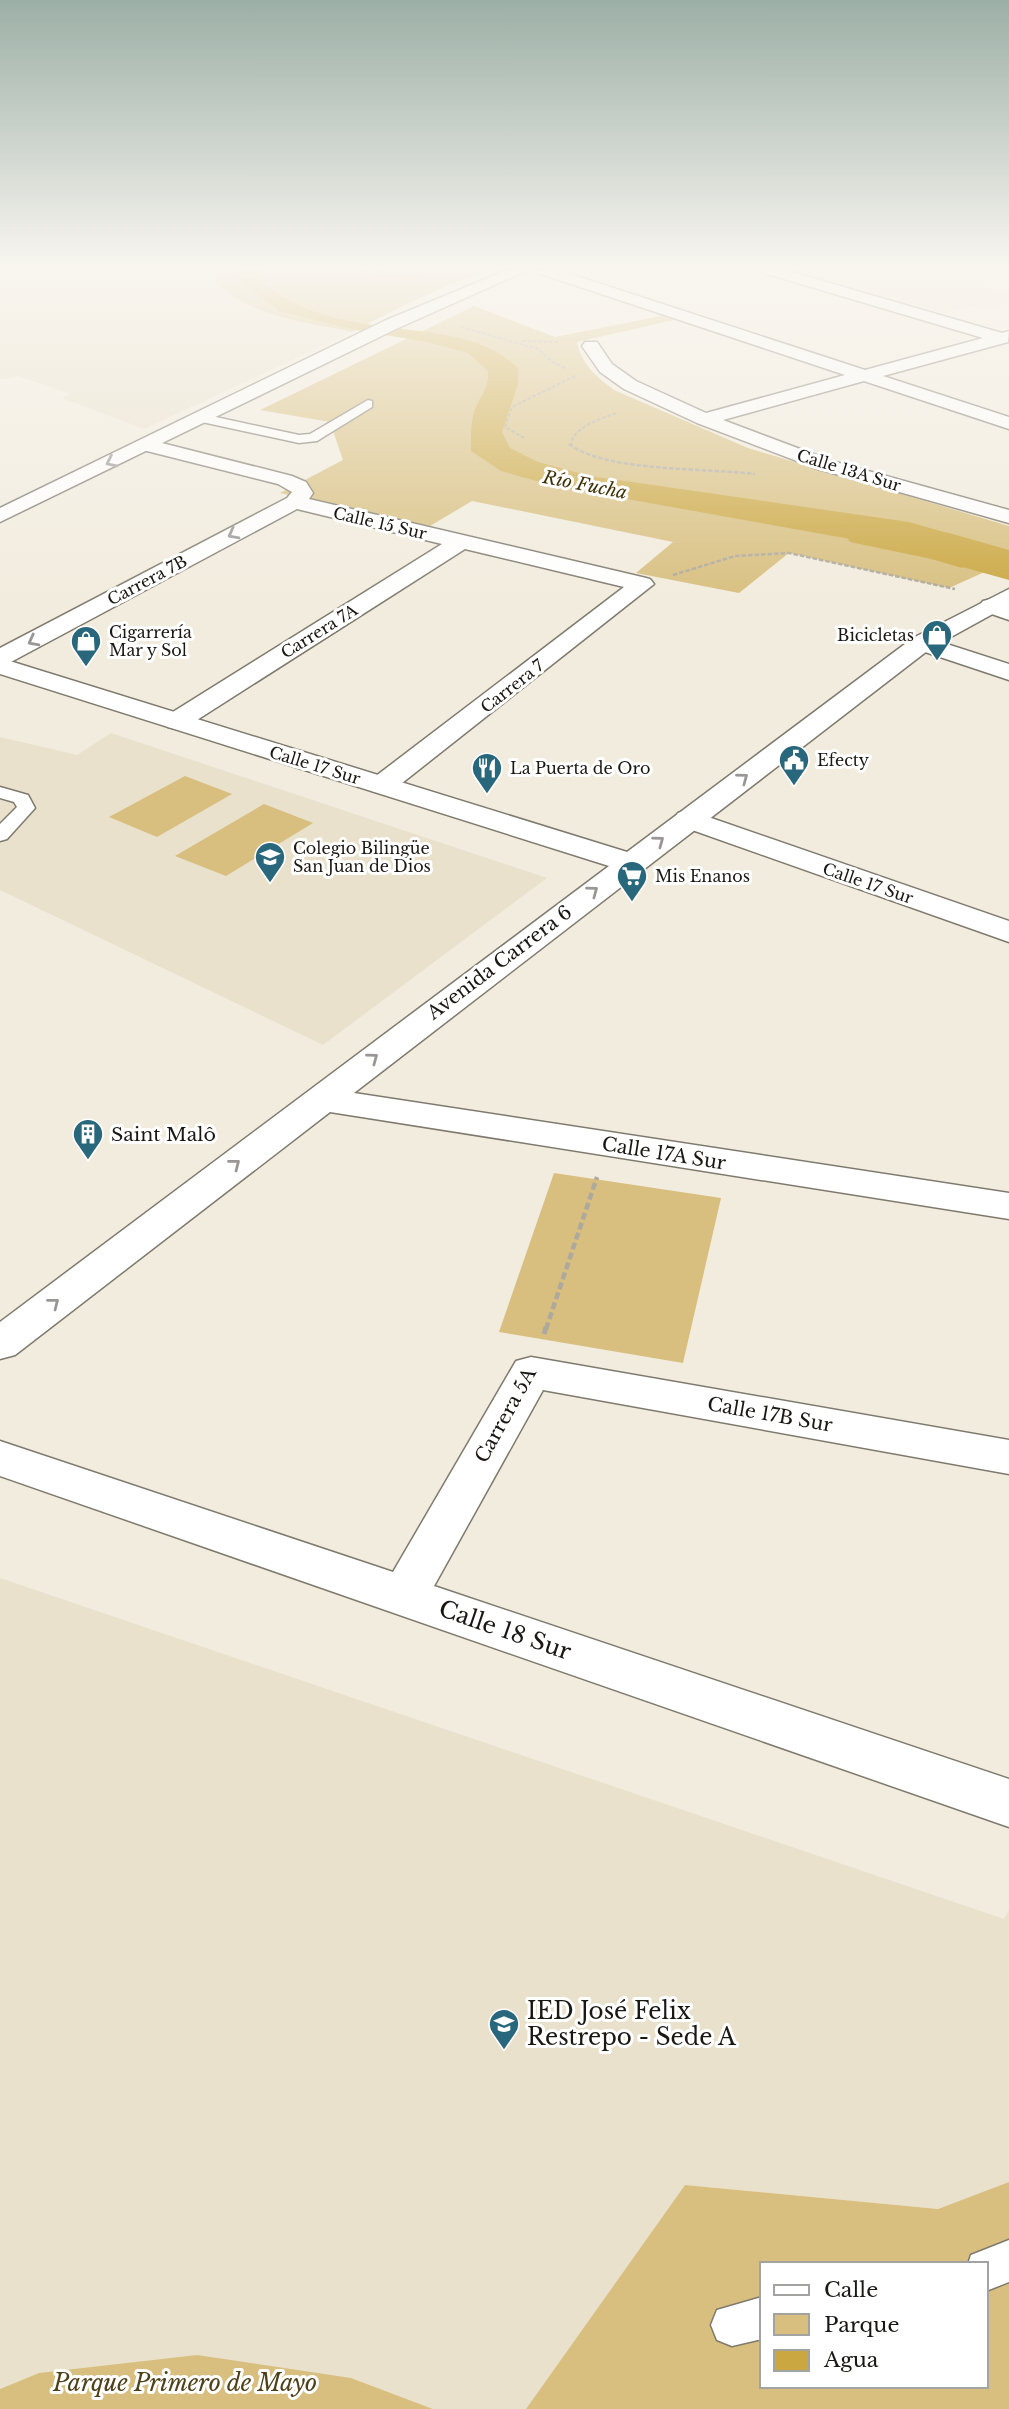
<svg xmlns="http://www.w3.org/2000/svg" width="1009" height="2409" font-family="'Libre Baskerville',serif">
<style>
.built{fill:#e9e1cc}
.green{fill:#d8bf7f;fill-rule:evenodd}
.water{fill:#cba742}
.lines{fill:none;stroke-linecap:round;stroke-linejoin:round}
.river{fill:#cba742;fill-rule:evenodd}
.lane-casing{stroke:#7f7a6e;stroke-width:3}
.street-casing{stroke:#7f7a6e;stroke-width:3}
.secondary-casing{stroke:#7f7a6e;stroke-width:3}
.path-far3{stroke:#aea99e;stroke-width:2;stroke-dasharray:3.5 2;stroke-linecap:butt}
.path-far2{stroke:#aea99e;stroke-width:2.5;stroke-dasharray:4.5 2;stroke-linecap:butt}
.path-far1{stroke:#aea99e;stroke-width:4.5;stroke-dasharray:7 3.5;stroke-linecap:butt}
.path{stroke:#aea99e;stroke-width:5;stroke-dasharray:9 4.5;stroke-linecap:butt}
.lane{fill:#fff;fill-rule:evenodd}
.street{fill:#fff;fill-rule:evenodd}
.secondary{fill:#fff;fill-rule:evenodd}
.oneway{stroke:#989795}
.labels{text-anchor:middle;stroke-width:6;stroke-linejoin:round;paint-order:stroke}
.far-street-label{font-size:16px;fill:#1a1813;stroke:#fff}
.far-poi-label{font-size:16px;fill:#1a1813;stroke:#fff;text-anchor:start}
.far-water-label{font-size:18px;font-style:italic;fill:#413206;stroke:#fff}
.street-label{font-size:19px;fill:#1a1813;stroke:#fff}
.poi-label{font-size:19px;fill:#1a1813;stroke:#fff;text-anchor:start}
.near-street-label{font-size:23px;fill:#1a1813;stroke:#fff}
.near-poi-label{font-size:23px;fill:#1a1813;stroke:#fff;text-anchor:start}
.near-park-label{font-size:23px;font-style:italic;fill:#4f4017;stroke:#fff}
</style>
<rect width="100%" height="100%" fill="#f2ecde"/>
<!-- built -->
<g class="built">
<polygon points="0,270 216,270 215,281 237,300 271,314 352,332 144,429 62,398 71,394 18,376 6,379 0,378"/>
<polygon points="794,270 1009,270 1009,279 984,286 1009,293 1009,302 984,309 972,305 944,313"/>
<polygon points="111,733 547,878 323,1045 0,890 0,737 77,755"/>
<polygon points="0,1578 1004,1919 1009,1910 1009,2182 938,2209 685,2185 526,2409 433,2409 351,2378 39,2373 0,2389"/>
</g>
<!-- green -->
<g class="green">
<path d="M216,270H492C442,285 398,308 352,332C306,322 248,317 215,281Z"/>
<path d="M474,306L555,337L661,316L674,320L577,342C581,364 597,377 614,390L748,448L1009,526V561L949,588L789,553L739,593L636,573L673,542L472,501L430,526L280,493L343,460L330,422L260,410Z"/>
<polygon points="185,776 232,794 157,837 109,817"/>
<polygon points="264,804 313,823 226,876 175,856"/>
<polygon points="554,1173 721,1198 683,1363 499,1332"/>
<path d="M1009,2182V2409H526L685,2185L938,2209ZM762,2264H986V2386H762Z"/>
<polygon points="197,2355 351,2378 433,2409 0,2409 0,2389 39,2373"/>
</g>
<!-- water -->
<path class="water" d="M240,270H263V282C293,307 327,318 366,324C417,333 479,330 518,368V384L502,432L510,448L538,462L590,476L909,522L996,547L962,568L884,545L554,486L501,471L471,451C471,436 470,421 476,407C483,392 489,387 488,371L468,353L428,342L355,330L279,311L239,281Z"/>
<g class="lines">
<!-- river -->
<polygon class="river" points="867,518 949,533 1009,550 1009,580 941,561 850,542 843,532 850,522"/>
<!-- lane casing -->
<g class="lane-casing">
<g id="lane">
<polygon points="368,400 372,401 372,407 317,441 299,443 202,422 196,418 202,414 299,435 310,434"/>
<polygon points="0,787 28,795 35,808 7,839 0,841 0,824 17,807 14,802 0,798"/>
<polygon points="1009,2240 1009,2282 986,2291 986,2264 968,2264 971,2255"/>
<polygon points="762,2297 762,2339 732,2346 717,2340 711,2325 717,2310"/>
</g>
</g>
<!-- street casing -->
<g class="street-casing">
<g id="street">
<polygon points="535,270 558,270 865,370 983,338 764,273 761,270 785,270 1002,333 1009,331 1008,342 883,376 1009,417 1009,429 864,381 723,420 832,461 1009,510 1009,523 818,469 697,423 624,389 600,372 582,346 585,342 597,342 612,364 636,381 706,413 845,375 538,273"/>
<polygon points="146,439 292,476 306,482 313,493 309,499 642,577 650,579 654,584 392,791 382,793 372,791 368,785 372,779 624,587 465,549 186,727 177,729 168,727 164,721 168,715 442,544 297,509 9,663 0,665 0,648 287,498 292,492 278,484 139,449 136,445 139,441"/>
<polygon points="991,599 1009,605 1009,620 983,611 979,606 983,601"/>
<polygon points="922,636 1009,664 1009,680 913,648 910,643 913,638"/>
<polygon points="688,810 1009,921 1009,942 678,825 674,819 678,813"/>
<polygon points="531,1357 1009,1440 1009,1474 543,1390 434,1586 1009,1779 1009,1827 0,1476 0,1441 393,1572 516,1361"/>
</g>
</g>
<!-- secondary casing -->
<g class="secondary-casing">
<g id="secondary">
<polygon points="507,270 528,270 396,329 0,522 0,508 384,321"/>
<polygon points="1009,589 1009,605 931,648 354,1093 1009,1193 1009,1219 330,1112 15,1355 0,1359 0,1322 609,866 0,674 0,658 627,852 913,638"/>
</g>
</g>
<!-- path-far3 -->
<g class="path-far3">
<polyline points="354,270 426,276"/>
<polyline points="461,327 538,349 551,361 565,368"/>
<polyline points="522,341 558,342"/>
<polyline points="524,438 505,427 512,407 575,376"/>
<path d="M571,446C571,428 601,418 617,413"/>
</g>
<!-- path-far2 -->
<g class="path-far2">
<path d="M569,444C605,472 708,468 755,474"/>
<polyline points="673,575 735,556 789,553 955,589"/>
</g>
<!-- path-far1 -->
<polyline class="path-far1" points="546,1329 597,1177"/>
<!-- path -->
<polyline class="path" points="544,1334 546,1327"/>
<!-- lane -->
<use href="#lane" class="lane"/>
<!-- street -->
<use href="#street" class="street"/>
<!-- secondary -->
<use href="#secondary" class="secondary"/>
</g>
<!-- one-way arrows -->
<defs><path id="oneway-chevron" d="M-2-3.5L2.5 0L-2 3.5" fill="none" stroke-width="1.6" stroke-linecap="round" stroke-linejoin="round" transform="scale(1.75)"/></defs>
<g class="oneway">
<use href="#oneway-chevron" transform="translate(111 462) rotate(154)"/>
<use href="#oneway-chevron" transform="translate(233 534) rotate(152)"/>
<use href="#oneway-chevron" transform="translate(33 641) rotate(152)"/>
<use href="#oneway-chevron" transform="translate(743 778) rotate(-37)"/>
<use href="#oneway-chevron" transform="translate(659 841) rotate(-37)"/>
<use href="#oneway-chevron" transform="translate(593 891) rotate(-37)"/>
<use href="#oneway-chevron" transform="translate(373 1058) rotate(-37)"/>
<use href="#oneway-chevron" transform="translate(235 1164) rotate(-38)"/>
<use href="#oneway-chevron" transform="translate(54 1303) rotate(-38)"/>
</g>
<!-- sky -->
<linearGradient id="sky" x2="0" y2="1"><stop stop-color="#9cafa6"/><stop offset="0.44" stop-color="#f9f6f0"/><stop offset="1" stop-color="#f9f6f0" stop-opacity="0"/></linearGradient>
<rect width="1009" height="607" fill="url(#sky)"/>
<!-- icons -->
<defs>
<g id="shop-pin" transform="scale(1.575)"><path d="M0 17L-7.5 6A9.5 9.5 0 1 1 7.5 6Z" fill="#28677c" stroke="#fff"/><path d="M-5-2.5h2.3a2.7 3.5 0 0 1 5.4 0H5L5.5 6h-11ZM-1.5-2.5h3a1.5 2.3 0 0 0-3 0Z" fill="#fff"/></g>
<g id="civic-pin" transform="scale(1.575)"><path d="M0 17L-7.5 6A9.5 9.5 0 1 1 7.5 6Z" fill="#28677c" stroke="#fff"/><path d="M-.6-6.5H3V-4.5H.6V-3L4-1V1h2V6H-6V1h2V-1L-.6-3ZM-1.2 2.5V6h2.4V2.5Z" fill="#fff"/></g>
<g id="restaurant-pin" transform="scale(1.575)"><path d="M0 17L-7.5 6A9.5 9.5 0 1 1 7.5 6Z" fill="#28677c" stroke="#fff"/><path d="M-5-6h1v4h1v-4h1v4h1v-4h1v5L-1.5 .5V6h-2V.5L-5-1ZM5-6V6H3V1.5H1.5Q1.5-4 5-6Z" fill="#fff"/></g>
<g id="school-pin" transform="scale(1.575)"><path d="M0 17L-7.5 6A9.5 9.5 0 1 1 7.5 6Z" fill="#28677c" stroke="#fff"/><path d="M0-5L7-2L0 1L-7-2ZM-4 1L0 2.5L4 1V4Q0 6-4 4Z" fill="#fff"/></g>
<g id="supermarket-pin" transform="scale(1.575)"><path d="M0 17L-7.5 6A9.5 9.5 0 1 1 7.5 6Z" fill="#28677c" stroke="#fff"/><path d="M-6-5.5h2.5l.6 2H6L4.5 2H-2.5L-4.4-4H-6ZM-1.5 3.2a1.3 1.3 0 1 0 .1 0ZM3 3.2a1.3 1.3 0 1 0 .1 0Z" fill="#fff"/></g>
<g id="building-pin" transform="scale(1.575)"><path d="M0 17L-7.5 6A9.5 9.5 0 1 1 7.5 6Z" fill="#28677c" stroke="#fff"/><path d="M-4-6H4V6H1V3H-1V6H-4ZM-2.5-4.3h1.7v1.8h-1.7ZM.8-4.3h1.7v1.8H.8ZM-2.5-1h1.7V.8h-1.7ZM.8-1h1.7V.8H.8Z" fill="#fff"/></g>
</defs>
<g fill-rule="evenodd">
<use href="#shop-pin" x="937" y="635"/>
<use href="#shop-pin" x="86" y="641"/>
<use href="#civic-pin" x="794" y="760"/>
<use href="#restaurant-pin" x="487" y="768"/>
<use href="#school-pin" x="270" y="857"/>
<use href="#supermarket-pin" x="632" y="876"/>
<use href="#building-pin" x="88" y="1134"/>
<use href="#school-pin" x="504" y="2024"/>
</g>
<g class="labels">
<!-- far-street labels -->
<g class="far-street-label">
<text transform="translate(849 470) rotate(17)" y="6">Calle 13A Sur</text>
<text transform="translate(380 523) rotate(13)" y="6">Calle 15 Sur</text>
<text transform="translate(147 580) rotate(-28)" y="6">Carrera 7B</text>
<text transform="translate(319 631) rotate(-32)" y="6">Carrera 7A</text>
<text transform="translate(512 686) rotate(-38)" y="6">Carrera 7</text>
<text transform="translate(315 765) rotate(17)" y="6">Calle 17 Sur</text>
<text transform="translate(868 883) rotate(19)" y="6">Calle 17 Sur</text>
</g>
<!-- far-poi labels -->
<g class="far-poi-label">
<text x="109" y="638">Cigarrería<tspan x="109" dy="18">Mar y Sol</tspan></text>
<text x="914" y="641" text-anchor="end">Bicicletas</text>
<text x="817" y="766">Efecty</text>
<text x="510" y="774">La Puerta de Oro</text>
<text x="293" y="854">Colegio Bilingüe<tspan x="293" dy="18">San Juan de Dios</tspan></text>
<text x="655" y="882">Mis Enanos</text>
</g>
<!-- far-water labels -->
<g class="far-water-label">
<text transform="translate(585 485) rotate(11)" y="6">Río Fucha</text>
</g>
<!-- street labels -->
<g class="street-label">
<text transform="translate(499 962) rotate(-37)" y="7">Avenida Carrera 6</text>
<text transform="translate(664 1153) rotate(9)" y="7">Calle 17A Sur</text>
<text transform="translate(770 1414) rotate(10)" y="7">Calle 17B Sur</text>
<text transform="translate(505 1415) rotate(-61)" y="7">Carrera 5A</text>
</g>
<!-- poi labels -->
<g class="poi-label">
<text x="111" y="1141">Saint Malô</text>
</g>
<!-- near-street labels -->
<g class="near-street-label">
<text transform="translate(505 1630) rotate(19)" y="8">Calle 18 Sur</text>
</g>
<!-- near-poi labels -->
<g class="near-poi-label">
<text x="527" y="2019">IED José Felix<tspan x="527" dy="26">Restrepo - Sede A</tspan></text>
</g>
<!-- near-park labels -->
<g class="near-park-label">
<text x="185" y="2391">Parque Primero de Mayo</text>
</g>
</g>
<!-- legend -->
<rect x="760" y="2262" width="228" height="126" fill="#ffffff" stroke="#a3a3a1" stroke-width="2"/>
<rect x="774" y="2285" width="35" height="10" fill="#ffffff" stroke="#a3a3a1" stroke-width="2"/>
<text x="824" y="2297" font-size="21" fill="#1a1813">Calle</text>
<rect x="774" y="2314" width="35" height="21" fill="#d8bf7f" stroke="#a3a3a1" stroke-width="2"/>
<text x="824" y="2332" font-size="21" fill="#1a1813">Parque</text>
<rect x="774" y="2350" width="35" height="21" fill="#cba742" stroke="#a3a3a1" stroke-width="2"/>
<text x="824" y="2367" font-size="21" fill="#1a1813">Agua</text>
</svg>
